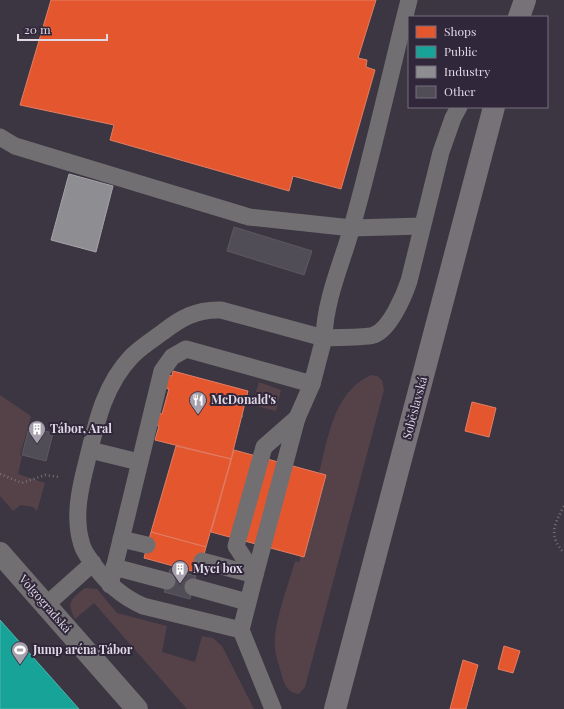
<svg xmlns="http://www.w3.org/2000/svg" width="564" height="709" font-family="'Playfair Display',serif">
<style>
.green{fill:#554249}
.shops{fill:#e4572e;stroke:#e27e65}
.public{fill:#17a398;stroke:#53b3af}
.industry{fill:#8d8d92;stroke:#a6a4ab}
.building{fill:#504d57;stroke:#5b5962}
.lines{fill:none;stroke-linecap:round;stroke-linejoin:round}
.path{stroke:#78757a;stroke-width:2.5;stroke-dasharray:1 3;stroke-linecap:butt}
.lane{stroke:#726f73;stroke-width:17}
.street{stroke:#726f73;stroke-width:22}
.secondary{stroke:#767277;stroke-width:22}
.labels{text-anchor:middle;stroke-width:4;stroke-linejoin:round;paint-order:stroke}
.poi-label{font-size:12px;font-weight:bold;fill:#dfd9e6;stroke:#31273b;text-anchor:start}
.street-label{font-size:12px;fill:#dfd9e6;stroke:#31273b}
</style>
<rect width="100%" height="100%" fill="#3b3641"/>
<!-- green -->
<g class="green">
<path d="M371,375L377,376L382,380L384,390L305,687L299,694C287,693 284,684 281,673C279,664 275,655 275,646C273,623 289,584 295,561L299,562L322,479L318,477C328,440 332,393 371,375Z"/>
<polygon points="259,382 281,390 276,411 252,405"/>
<polygon points="0,395 31,416 20,455 22,456 18,474 45,483 37,511 33,507 21,505 13,511 0,496"/>
<path d="M85,588L97,589L117,613L167,626L162,652L195,662L202,636L213,638L222,646L254,709H187L94,603L75,619C66,602 71,599 85,588Z"/>
</g>
<!-- shops -->
<g class="shops">
<polygon points="51,0 376,0 358,58 367,60 366,67 375,70 341,189 293,176 289,191 110,140 114,125 20,105"/>
<polygon points="173,371 248,391 231,459 155,440 159,426 151,424 154,412 162,414 169,389 160,387 163,374 172,376"/>
<polygon points="472,402 496,408 489,437 465,431"/>
<polygon points="176,446 231,459 206,547 151,532"/>
<polygon points="234,450 326,475 304,557 211,532"/>
<polygon points="151,532 206,547 199,573 144,558"/>
<polygon points="504,646 520,651 513,673 498,669"/>
<polygon points="463,660 478,665 466,709 450,709"/>
</g>
<!-- public -->
<polygon class="public" points="0,620 79,709 0,709"/>
<!-- industry -->
<polygon class="industry" points="69,174 113,186 96,252 51,240"/>
<!-- building -->
<g class="building">
<polygon points="234,227 312,251 304,275 227,251"/>
<polygon points="29,427 53,433 46,461 22,455"/>
<polygon points="170,569 196,576 190,599 164,592"/>
</g>
<g class="lines">
<!-- path -->
<g class="path">
<polyline points="242,416 245,417"/>
<polyline points="0,474 22,483 45,475 59,477"/>
<path d="M564,506C554,525 548,535 564,553"/>
</g>
<!-- lane -->
<g class="lane">
<polyline points="0,137 15,146 249,217 352,228 422,226"/>
<polyline points="90,450 139,462"/>
<polyline points="121,539 147,545"/>
<polyline points="202,561 255,575 297,418"/>
<polyline points="114,567 167,581"/>
<polyline points="110,585 162,371 172,357 186,349 312,384"/>
<polyline points="193,587 247,602"/>
<polyline points="46,605 93,563"/>
<path d="M241,630L143,606C121,596 107,583 93,564C89,558 84,552 82,545C73,518 80,488 87,461C96,424 104,385 132,356C141,347 152,340 163,332C181,318 197,309 221,310L324,338C325,299 342,263 352,227C373,152 390,75 409,0"/>
<path d="M273,709L241,630L255,575L236,546L264,447L297,418L312,384L324,338C334,337 367,338 374,335C390,329 404,296 409,281L441,152L453,118L459,107"/>
</g>
<!-- street -->
<polyline class="street" points="0,553 137,709"/>
<!-- secondary -->
<g class="secondary">
<polyline points="519,17 525,0"/>
<polyline points="335,709 494,107"/>
</g>
</g>
<!-- icons -->
<defs>
<g id="restaurant-pin" transform="scale(0.9)"><path d="M0 17L-7.5 6A9.5 9.5 0 1 1 7.5 6Z" fill="#a6a0ac" stroke="#31273b"/><path d="M-5-6h1v4h1v-4h1v4h1v-4h1v5L-1.5 .5V6h-2V.5L-5-1ZM5-6V6H3V1.5H1.5Q1.5-4 5-6Z" fill="#fff"/></g>
<g id="building-pin" transform="scale(0.9)"><path d="M0 17L-7.5 6A9.5 9.5 0 1 1 7.5 6Z" fill="#a6a0ac" stroke="#31273b"/><path d="M-4-6H4V6H1V3H-1V6H-4ZM-2.5-4.3h1.7v1.8h-1.7ZM.8-4.3h1.7v1.8H.8ZM-2.5-1h1.7V.8h-1.7ZM.8-1h1.7V.8H.8Z" fill="#fff"/></g>
<g id="stadium-pin" transform="scale(0.9)"><path d="M0 17L-7.5 6A9.5 9.5 0 1 1 7.5 6Z" fill="#a6a0ac" stroke="#31273b"/><path d="M0-5a6.5 5 0 1 0 0 10a6.5 5 0 1 0 0-10ZM-3.5-1.8h7v3.6h-7Z" fill="#fff"/></g>
</defs>
<g fill-rule="evenodd">
<use href="#restaurant-pin" x="198" y="400"/>
<use href="#building-pin" x="37" y="429"/>
<use href="#building-pin" x="180" y="569"/>
<use href="#stadium-pin" x="20" y="650"/>
</g>
<g class="labels">
<!-- poi labels -->
<g class="poi-label">
<text x="211" y="404">McDonald's</text>
<text x="50" y="433">Tábor, Aral</text>
<text x="193" y="573">Mycí box</text>
<text x="33" y="654">Jump aréna Tábor</text>
</g>
<!-- street labels -->
<g class="street-label">
<text transform="translate(415 408) rotate(-75)" y="4">Soběslavská</text>
<text transform="translate(45 604) rotate(49)" y="4">Volgogradská</text>
</g>
</g>
<!-- legend -->
<rect x="408" y="16" width="140" height="92" fill="#31273b" stroke="#776e7f"/>
<rect x="416" y="26" width="20" height="12" fill="#e4572e" stroke="#776e7f"/>
<text x="444" y="36" font-size="12" fill="#dfd9e6">Shops</text>
<rect x="416" y="46" width="20" height="12" fill="#17a398" stroke="#776e7f"/>
<text x="444" y="56" font-size="12" fill="#dfd9e6">Public</text>
<rect x="416" y="66" width="20" height="12" fill="#8d8d92" stroke="#776e7f"/>
<text x="444" y="76" font-size="12" fill="#dfd9e6">Industry</text>
<rect x="416" y="86" width="20" height="12" fill="#504d57" stroke="#776e7f"/>
<text x="444" y="96" font-size="12" fill="#dfd9e6">Other</text>
<!-- scale -->
<path d="M18 34v6h89v-6" fill="none" stroke="#dfd9e6" stroke-width="2"/>
<text x="24" y="34" font-size="12" fill="#dfd9e6" stroke="#31273b" stroke-width="3" paint-order="stroke">20 m</text>
</svg>
